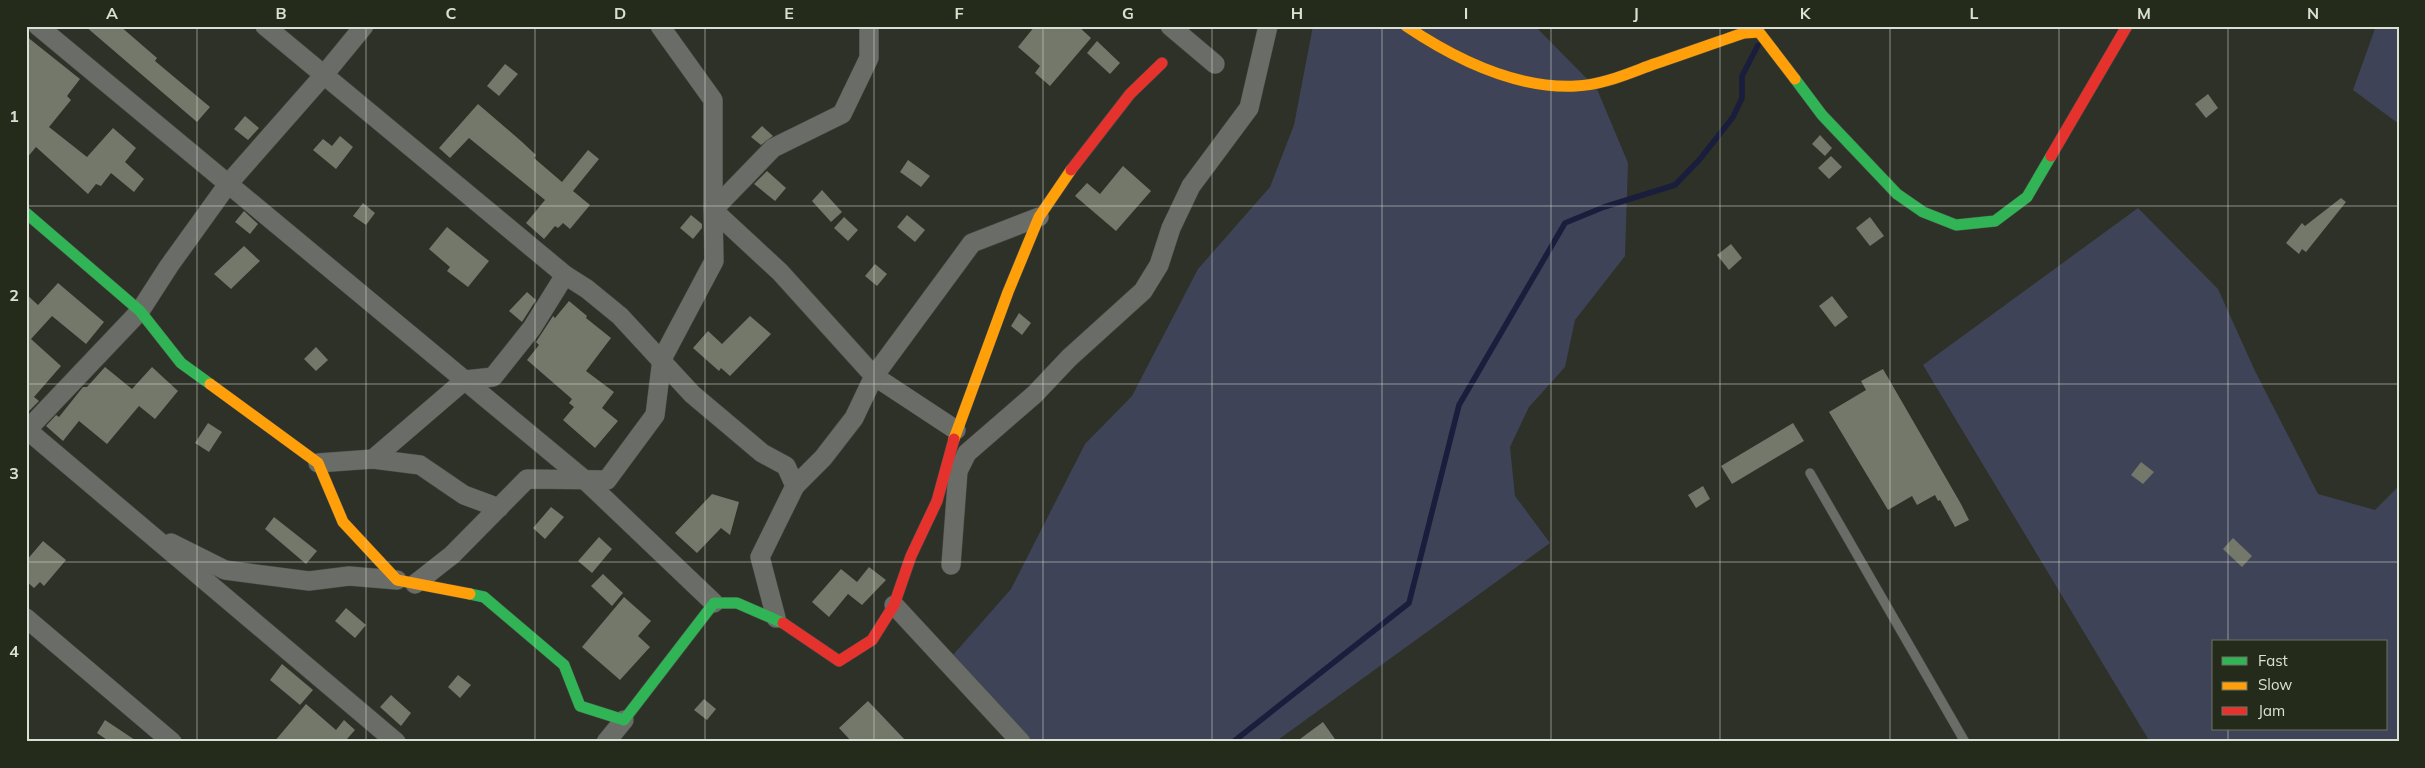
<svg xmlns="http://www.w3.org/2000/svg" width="2425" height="768" font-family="Mulish,sans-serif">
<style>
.green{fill:#3f4357;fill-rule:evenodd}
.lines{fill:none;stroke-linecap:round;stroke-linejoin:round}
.stream{stroke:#1a1d3c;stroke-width:5.5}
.building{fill:#73786b}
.lane-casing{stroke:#494c44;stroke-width:10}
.street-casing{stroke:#494c44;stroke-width:20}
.fast-casing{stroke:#494c44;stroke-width:12}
.slow-casing{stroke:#494c44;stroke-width:12}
.jam-casing{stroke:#494c44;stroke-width:12}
.lane{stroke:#6a6c68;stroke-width:9}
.street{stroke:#6a6c68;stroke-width:19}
.fast{stroke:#30b455;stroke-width:11}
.slow{stroke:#ff9f0a;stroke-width:11}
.jam{stroke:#e5322d;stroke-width:11}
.grid{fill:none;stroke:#dbe0d4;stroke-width:1;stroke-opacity:0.55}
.neatline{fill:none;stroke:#dbe0d4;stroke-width:2}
.grid-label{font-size:16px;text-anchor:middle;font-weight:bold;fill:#dbe0d4}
</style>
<rect width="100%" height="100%" fill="#2e3127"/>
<!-- green -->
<g class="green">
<polygon points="1313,26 1535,26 1597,89 1628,163 1625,256 1575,320 1565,367 1529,407 1510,447 1515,496 1550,543 1275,742 1011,742 953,655 1011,589 1085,444 1132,396 1198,269 1270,187 1294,125"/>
<polygon points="2376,26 2399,26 2399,124 2353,90"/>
<path d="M2138,208L2218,289L2255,371L2318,494L2375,510L2399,486V742H2150L1923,365ZM2214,642H2386V729H2214Z"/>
</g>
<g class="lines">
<!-- stream -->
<polyline class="stream" points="1233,742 1409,603 1459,405 1565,223 1604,207 1675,185 1700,159 1733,117 1742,98 1742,76 1758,45"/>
</g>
<!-- building -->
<g class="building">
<polygon points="85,26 120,26 157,58 155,61 210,107 197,122"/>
<polygon points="1035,26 1078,26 1091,38 1050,86 1035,73 1040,66 1018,47"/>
<polygon points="26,36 80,79 67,96 71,100 49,127 87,157 113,128 136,148 125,162 144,179 134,192 111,173 101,186 96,184 88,194 36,147 26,159"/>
<polygon points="1097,41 1120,63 1110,74 1087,53"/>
<polygon points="505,64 518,74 499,96 487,86"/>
<polygon points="2208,94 2218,108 2206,118 2195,104"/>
<polygon points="478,104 521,141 536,155 534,158 562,182 588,150 599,159 573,191 590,205 570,229 563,223 558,228 555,226 544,239 526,223 545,200 469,138 450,158 439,148"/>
<polygon points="245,116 259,128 248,140 234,129"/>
<polygon points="762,126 773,136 761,145 751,137"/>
<polygon points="1820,135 1832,148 1825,156 1812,144"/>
<polygon points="340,136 353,147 336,169 313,150 323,139 332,146"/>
<polygon points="1831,156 1842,167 1829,179 1818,168"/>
<polygon points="908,160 930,176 921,187 900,172"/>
<polygon points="1123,166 1151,191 1116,231 1075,196 1087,183 1100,194"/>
<polygon points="767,171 786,188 775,201 754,184"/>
<polygon points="822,190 842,212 831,222 812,201"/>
<polygon points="2341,198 2346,202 2306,252 2302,249 2299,254 2286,243 2302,223 2305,226"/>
<polygon points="363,203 375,213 366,225 353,216"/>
<polygon points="244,211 258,224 250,234 235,222"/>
<polygon points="691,215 702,224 702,228 693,239 680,228"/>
<polygon points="907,215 925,230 915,242 897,227"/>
<polygon points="844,217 858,230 848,241 834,228"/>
<polygon points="1870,217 1884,236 1870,246 1856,228"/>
<polygon points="447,227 489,261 468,287 447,271 450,267 429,249"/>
<polygon points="1731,244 1742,258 1729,270 1717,255"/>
<polygon points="244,246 260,261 231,289 214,274"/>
<polygon points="875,264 887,274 877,286 865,276"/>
<polygon points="58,283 104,322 86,344 52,316 31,339 61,366 34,397 39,401 28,412 26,411 26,294 38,305"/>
<polygon points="527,292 536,300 522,322 509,311"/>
<polygon points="1832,296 1848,317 1835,327 1819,306"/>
<polygon points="569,301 587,316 586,318 611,338 586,371 614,392 602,408 618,421 595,448 563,420 574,407 569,403 572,399 527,360 539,345 536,342 553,316 555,318"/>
<polygon points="1019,313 1031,323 1022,335 1011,326"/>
<polygon points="750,316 771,334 730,376 721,368 719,371 693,348 708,331 722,344"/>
<polygon points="316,347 328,360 316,371 304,359"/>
<polygon points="105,367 132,389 152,367 178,391 155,419 139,406 107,444 79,421 63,441 46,426 56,415 59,417 83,387 87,387"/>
<polygon points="1883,369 1961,504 1969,520 1955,527 1940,500 1938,501 1935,495 1917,505 1912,496 1888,510 1829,412 1866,390 1861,381"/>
<polygon points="208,423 222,432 209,452 195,443"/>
<polygon points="1793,423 1804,441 1732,484 1721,466"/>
<polygon points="2141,462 2154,472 2143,484 2131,475"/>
<polygon points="1703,486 1710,499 1696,508 1688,495"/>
<polygon points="712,494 739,502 730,535 721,528 697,553 675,533"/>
<polygon points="551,507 564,517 545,539 533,528"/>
<polygon points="274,517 317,551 306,564 265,529"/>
<polygon points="599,537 612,549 592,573 578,561"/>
<polygon points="2233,538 2252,556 2242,567 2223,549"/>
<polygon points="43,541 66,560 44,586 40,582 34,588 26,581 26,561"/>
<polygon points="869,567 886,580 862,605 848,594 829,617 812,602 841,569 857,582"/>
<polygon points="603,574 623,593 612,606 591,586"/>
<polygon points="624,597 651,621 638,636 650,647 620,680 582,647"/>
<polygon points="346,608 366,625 355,638 335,621"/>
<polygon points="282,664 313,690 300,705 270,680"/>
<polygon points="458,675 471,685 460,698 448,687"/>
<polygon points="391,695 411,713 401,726 380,707"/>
<polygon points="704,699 716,709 707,720 694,710"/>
<polygon points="868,701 907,742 852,742 839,728"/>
<polygon points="306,704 336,730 344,720 355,730 347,739 351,742 274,742"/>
<polygon points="105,720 138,742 110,742 97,733"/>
<polygon points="1323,722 1337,742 1296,742"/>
</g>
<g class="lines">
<!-- lane casing -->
<g class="lane-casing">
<polyline id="lane" points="1810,473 1965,742"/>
</g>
<!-- street casing -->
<g class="street-casing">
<g id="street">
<polyline points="38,26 586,481 714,603"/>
<polyline points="265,26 565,275 587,289 620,316 692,394 762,453 786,466 795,486 760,557 776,618"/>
<polyline points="660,26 713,100 713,210 780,272 874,376 956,430"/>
<polyline points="1170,26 1215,64"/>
<polyline points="26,429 396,742"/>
<polyline points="26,431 140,311 169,266 228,184 323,76 364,26"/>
<polyline points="373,459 465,380 493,377 532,328 565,275"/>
<polyline points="318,463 373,459 420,465 464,495 499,508"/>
<polyline points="795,486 823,458 854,418 874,376 972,243 1039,217"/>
<polyline points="171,543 225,570 309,581 349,576 397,580"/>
<polyline points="951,565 958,471 967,453 1035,394 1069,358 1143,291 1159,265 1171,228 1191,186 1249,108 1268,26"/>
<polyline points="415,584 452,555 527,479 607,480 655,415 662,359 714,261 713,210 773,148 842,114 869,58 869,26"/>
<polyline points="894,605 1021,742"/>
<polyline points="26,618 172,742"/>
<polyline points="606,742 624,720"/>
</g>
</g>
<!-- fast casing -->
<g class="fast-casing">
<g id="fast">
<polyline points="1795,79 1822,115 1897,194 1923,212 1956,225 1995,221 2027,197 2051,156"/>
<polyline points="26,213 140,311 181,363 210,384"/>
<polyline points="470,594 484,597 564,665 580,706 624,720 714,603 737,603 783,623"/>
</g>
</g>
<!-- slow casing -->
<g class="slow-casing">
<g id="slow">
<path d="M1406,26C1455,59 1515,89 1576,86C1603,85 1629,73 1654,64C1684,54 1714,43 1744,33L1759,32L1795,79"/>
<polyline points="210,384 318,463 343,522 397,580 470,594"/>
<polyline points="954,439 1008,292 1039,217 1071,170"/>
</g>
</g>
<!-- jam casing -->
<g class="jam-casing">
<g id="jam">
<polyline points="2051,156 2127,26"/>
<polyline points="1071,170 1130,94 1162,63"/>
<polyline points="783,623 839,661 872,640 894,605 911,556 937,501 954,439"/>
</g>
</g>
<!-- lane -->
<use href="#lane" class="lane"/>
<!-- street -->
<use href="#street" class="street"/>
<!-- fast -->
<use href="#fast" class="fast"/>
<!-- slow -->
<use href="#slow" class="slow"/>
<!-- jam -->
<use href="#jam" class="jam"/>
</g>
<!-- grid -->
<path class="grid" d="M197,26V742M366,26V742M535,26V742M705,26V742M874,26V742M1043,26V742M1212,26V742M1382,26V742M1551,26V742M1720,26V742M1890,26V742M2059,26V742M2228,26V642M26,206H2399M26,384H2399M26,562H2399M2228,729V742"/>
<!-- border -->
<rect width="2425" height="768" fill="none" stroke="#252b1a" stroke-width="55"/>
<!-- legend -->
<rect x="2212" y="640" width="175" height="90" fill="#252b1a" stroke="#6e7364"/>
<rect x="2222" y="657" width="25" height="8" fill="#30b455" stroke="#6e7364"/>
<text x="2258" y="666" font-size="15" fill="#dbe0d4">Fast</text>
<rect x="2222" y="682" width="25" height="8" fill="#ff9f0a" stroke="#6e7364"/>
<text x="2258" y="690" font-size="15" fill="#dbe0d4">Slow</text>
<rect x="2222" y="707" width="25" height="8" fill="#e5322d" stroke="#6e7364"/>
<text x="2258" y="716" font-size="15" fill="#dbe0d4">Jam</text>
<rect x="28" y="28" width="2370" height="712" class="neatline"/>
<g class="grid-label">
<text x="112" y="19">A</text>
<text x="281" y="19">B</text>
<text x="451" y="19">C</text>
<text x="620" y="19">D</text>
<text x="789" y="19">E</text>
<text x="959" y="19">F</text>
<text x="1128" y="19">G</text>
<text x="1297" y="19">H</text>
<text x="1466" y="19">I</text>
<text x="1636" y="19">J</text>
<text x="1805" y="19">K</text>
<text x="1974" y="19">L</text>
<text x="2144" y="19">M</text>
<text x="2313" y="19">N</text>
<text x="14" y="122">1</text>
<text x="14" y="301">2</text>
<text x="14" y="479">3</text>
<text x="14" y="657">4</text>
</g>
</svg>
